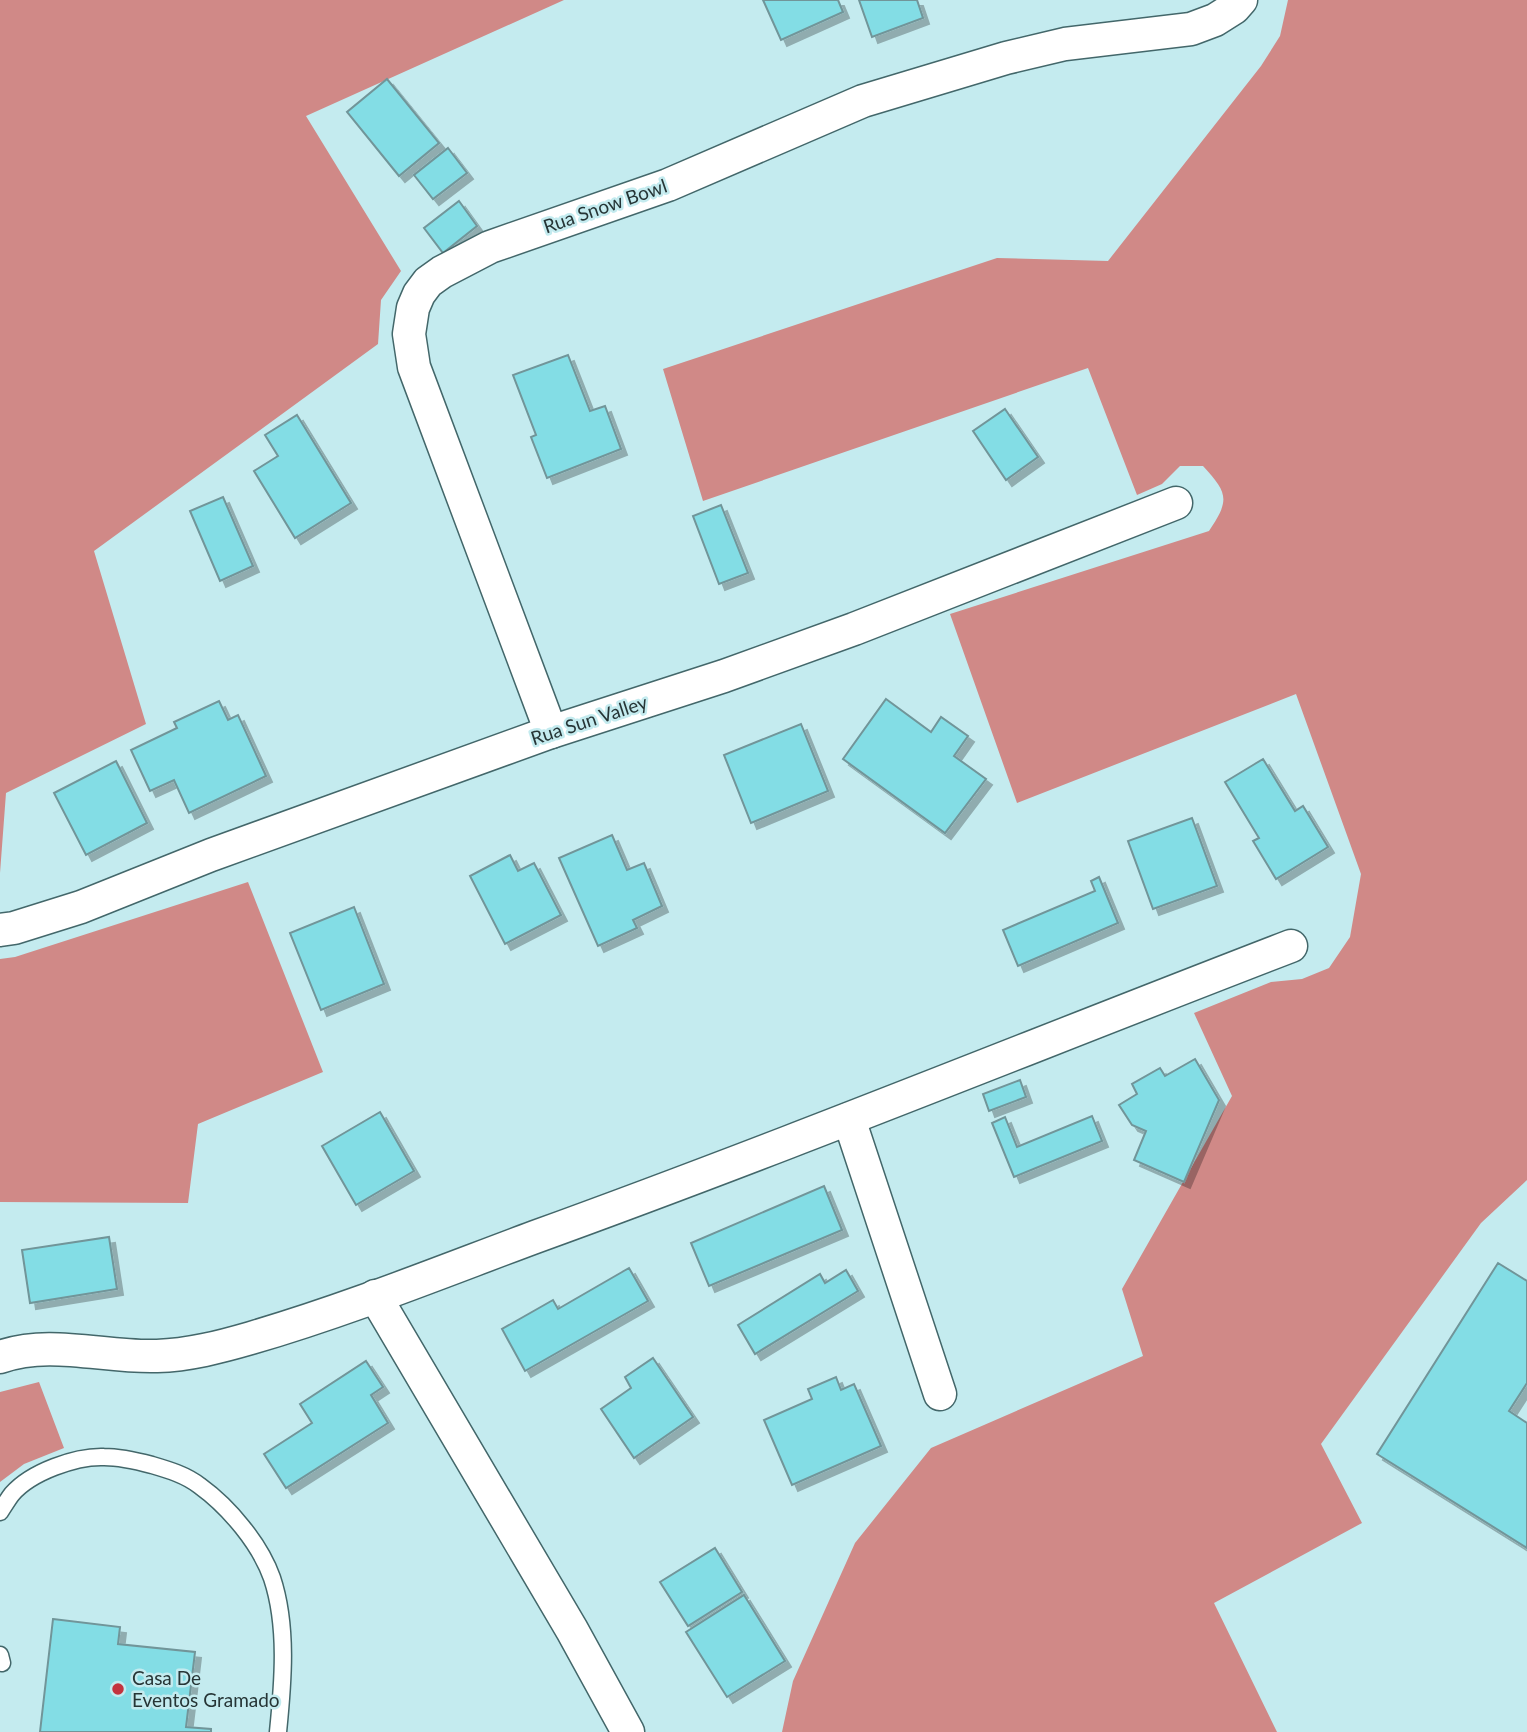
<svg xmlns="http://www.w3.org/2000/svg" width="1527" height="1732" font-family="Lato,sans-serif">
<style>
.forest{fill:#d08987}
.building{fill:#83dde5;stroke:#719599;stroke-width:2;filter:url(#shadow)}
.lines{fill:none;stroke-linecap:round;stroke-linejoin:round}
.service-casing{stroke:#43676a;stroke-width:19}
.minor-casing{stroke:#43676a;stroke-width:35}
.service{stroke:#fff;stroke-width:16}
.minor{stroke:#fff;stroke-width:32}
.poi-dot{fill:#c3333e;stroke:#c4ebef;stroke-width:2.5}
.labels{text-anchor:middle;stroke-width:5;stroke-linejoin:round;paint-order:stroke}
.street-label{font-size:19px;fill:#263536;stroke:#c4ebef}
.poi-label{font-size:19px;fill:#263536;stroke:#c4ebef;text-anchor:start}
</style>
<defs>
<filter id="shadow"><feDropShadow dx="6" dy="6" stdDeviation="0" flood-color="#0004"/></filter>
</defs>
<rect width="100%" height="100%" fill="#c4ebef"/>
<!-- forest -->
<g class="forest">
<polygon points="0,0 564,0 306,116 401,271 381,300 378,344 94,551 146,724 6,793 0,873"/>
<path d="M1288,0H1527V1180L1481,1223L1321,1444L1362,1523L1214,1603L1277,1732H782L793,1681L855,1543L931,1448L1143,1356L1122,1289L1232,1096L1194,1013L1271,982L1302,979L1329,968L1350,937L1361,874L1296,694L1017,803L950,614L1209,531C1230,500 1228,493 1203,466H1180L1162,484L1137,495L1088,368L703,501L663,369L997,258L1108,261L1261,66L1280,36Z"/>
<polygon points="248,882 323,1072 198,1124 188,1203 0,1202 0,959 15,957"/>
<polygon points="39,1382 64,1448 24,1464 0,1482 0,1392"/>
</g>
<!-- building -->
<g class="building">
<polygon points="763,0 838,0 843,12 781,40"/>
<polygon points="859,0 917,0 923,18 872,37"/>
<polygon points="387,79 439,143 399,176 347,112"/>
<polygon points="448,148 467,173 433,199 414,175"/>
<polygon points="459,201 477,226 443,253 424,228"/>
<polygon points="568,355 590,411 605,406 621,449 547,478 531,437 536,435 513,375"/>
<polygon points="1005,409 1038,457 1006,480 973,431"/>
<polygon points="297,415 351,503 295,538 254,471 278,456 265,435"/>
<polygon points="223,497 253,566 220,581 190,511"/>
<polygon points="721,505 748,573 719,584 693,516"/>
<polygon points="886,699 931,732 941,717 968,736 954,756 986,779 945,833 843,759"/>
<polygon points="219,701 228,720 238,715 266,776 189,813 174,780 150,791 131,750 177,728 174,722"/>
<polygon points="801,724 828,791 751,823 724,755"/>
<polygon points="1263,759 1295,811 1303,806 1328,847 1276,879 1253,841 1259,838 1225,782"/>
<polygon points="116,761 147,823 86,855 54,793"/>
<polygon points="1192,818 1217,886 1153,909 1128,841"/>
<polygon points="612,835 627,870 644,863 662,906 633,920 637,928 598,946 559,858"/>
<polygon points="510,855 518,871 534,863 561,915 505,944 470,876"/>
<polygon points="1099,877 1118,923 1018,966 1003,930 1095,891 1091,881"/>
<polygon points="354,907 384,984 321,1010 290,933"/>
<polygon points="1195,1059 1219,1100 1184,1182 1134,1160 1146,1131 1132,1125 1119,1105 1137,1094 1132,1084 1160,1068 1165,1076"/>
<polygon points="1020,1080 1026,1097 989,1111 983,1094"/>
<polygon points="380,1112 414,1171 356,1205 322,1146"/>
<polygon points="1092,1116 1102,1141 1014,1177 992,1123 1005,1117 1017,1147"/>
<polygon points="824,1186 842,1230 709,1286 691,1243"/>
<polygon points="109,1237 117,1289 30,1303 22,1250"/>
<polygon points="1498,1263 1527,1281 1527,1383 1509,1411 1527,1423 1527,1548 1377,1454"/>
<polygon points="629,1268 648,1301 525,1371 502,1329 553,1300 558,1309"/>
<polygon points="846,1270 858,1291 755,1354 738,1325 820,1274 825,1283"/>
<polygon points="653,1358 693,1417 634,1458 601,1409 631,1388 625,1377"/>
<polygon points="366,1361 383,1387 371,1395 388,1423 286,1488 264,1454 312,1423 300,1404"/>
<polygon points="836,1377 841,1390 854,1384 881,1446 792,1485 764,1420 812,1399 808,1389"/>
<polygon points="715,1548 742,1592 688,1626 660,1582"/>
<polygon points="744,1595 785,1661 727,1697 686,1632"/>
<polygon points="53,1619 120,1627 118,1644 195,1652 186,1727 211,1729 211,1732 40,1732"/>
</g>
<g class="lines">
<!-- service casing -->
<g class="service-casing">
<g id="service">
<path d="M0,1512C4,1506 8,1499 12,1494C31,1472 76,1456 104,1457C120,1457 137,1461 152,1465C169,1470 186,1475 200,1486C229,1507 260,1544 272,1578C288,1626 283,1683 278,1732"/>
<polyline points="0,1655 2,1663"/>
</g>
</g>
<!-- minor casing -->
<g class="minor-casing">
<g id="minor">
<polyline points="551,732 414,367 409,334 413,308 419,294 428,282 442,272 490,247 668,185 863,101 1006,58 1065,44 1191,29 1215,20 1234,8 1241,0"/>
<polyline points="0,930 14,928 81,907 211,855 551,732 724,676 854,629 1176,503"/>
<polyline points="849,1119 940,1394"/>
<polyline points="375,1296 572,1630 628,1732"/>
<path d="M0,1357C50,1339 105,1358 157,1356C189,1355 220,1347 251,1338C347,1310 441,1272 535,1237C789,1145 1039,1043 1291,946"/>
</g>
</g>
<!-- service -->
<use href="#service" class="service"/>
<!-- minor -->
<use href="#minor" class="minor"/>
</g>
<!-- markers -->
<circle class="poi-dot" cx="118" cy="1689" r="7"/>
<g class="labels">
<!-- street labels -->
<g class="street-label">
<text transform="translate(605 206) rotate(-19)" y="7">Rua Snow Bowl</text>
<text transform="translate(589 720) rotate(-18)" y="7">Rua Sun Valley</text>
</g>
<!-- poi labels -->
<g class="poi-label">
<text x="132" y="1685">Casa De<tspan x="132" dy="22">Eventos Gramado</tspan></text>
</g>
</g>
</svg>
